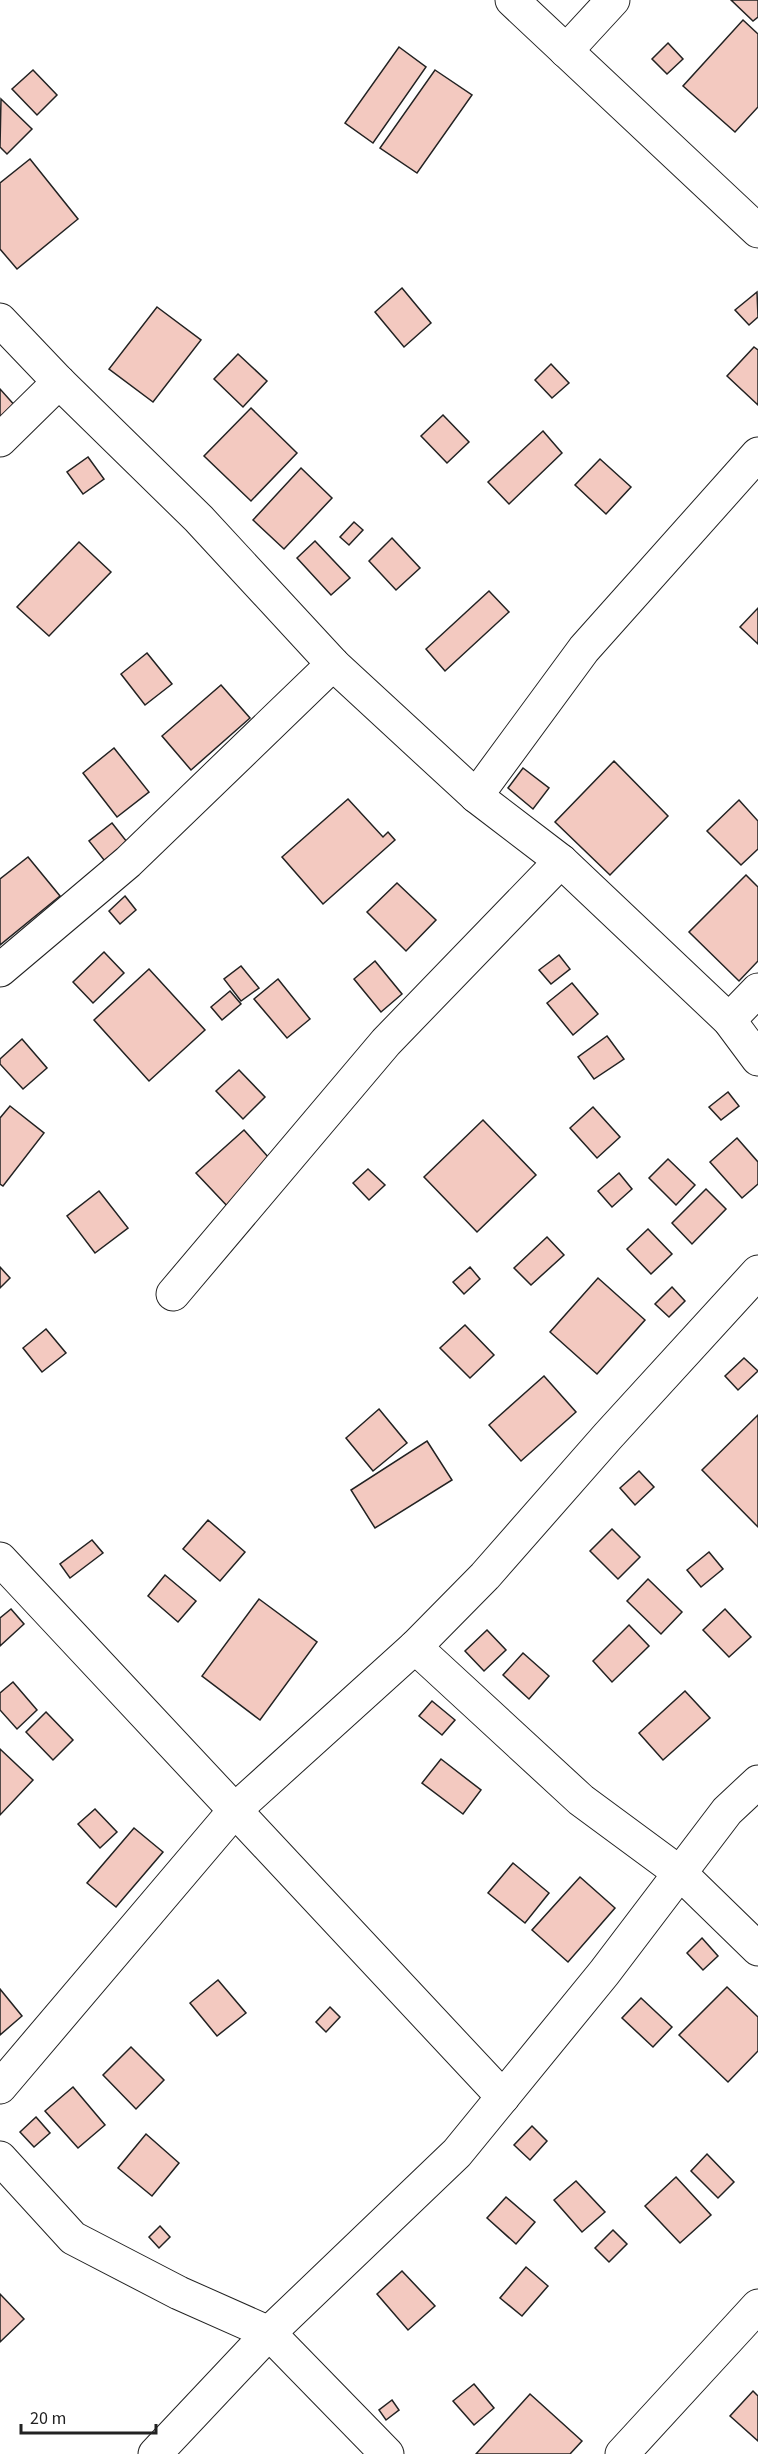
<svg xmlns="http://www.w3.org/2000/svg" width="758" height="2454" font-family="'Source Sans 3',sans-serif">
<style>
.building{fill:#f3c9c0;stroke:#222;stroke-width:1.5}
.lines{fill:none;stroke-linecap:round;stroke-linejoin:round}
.minor-casing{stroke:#222;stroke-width:35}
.minor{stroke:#fff;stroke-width:33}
</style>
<rect width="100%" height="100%" fill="#fff"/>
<!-- building -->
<g class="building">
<polygon points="731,0 758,0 758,17 753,21"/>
<polygon points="743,20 758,34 758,107 735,132 683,86"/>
<polygon points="668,43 683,59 667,74 652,59"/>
<polygon points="399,47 426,67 373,143 345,123"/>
<polygon points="33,70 57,95 37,115 12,89"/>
<polygon points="435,70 472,95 417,173 380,148"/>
<polygon points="1,99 32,129 7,154 0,147"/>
<polygon points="30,159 78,219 17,269 0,249 0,183"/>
<polygon points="402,288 431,323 404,347 375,312"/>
<polygon points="757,292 758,317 749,325 735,310"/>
<polygon points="157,307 201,340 153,402 109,369"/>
<polygon points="754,347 758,350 758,405 727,376"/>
<polygon points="238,354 267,381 243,407 214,379"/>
<polygon points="551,364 569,383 552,398 535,380"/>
<polygon points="0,389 17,408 0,423"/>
<polygon points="251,408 297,453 251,501 204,456"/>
<polygon points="443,415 469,442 447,463 421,436"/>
<polygon points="543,431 562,453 509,504 488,482"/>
<polygon points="88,457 104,479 83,494 67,472"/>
<polygon points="600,459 631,487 606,514 575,485"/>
<polygon points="301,468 332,498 284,549 253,520"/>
<polygon points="354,522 363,530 349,545 340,537"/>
<polygon points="392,538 420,568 396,590 369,561"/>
<polygon points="315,541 350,578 331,595 297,558"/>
<polygon points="79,542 111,572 49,636 17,607"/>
<polygon points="489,591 509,612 445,671 426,649"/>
<polygon points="758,608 758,644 740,627"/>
<polygon points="147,653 172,684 145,705 121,674"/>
<polygon points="221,685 250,718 191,770 162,736"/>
<polygon points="114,748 149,792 117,817 83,773"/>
<polygon points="614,761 668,816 610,875 555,822"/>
<polygon points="523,768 549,788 533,809 508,788"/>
<polygon points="348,799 383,837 388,832 395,840 323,904 282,857"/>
<polygon points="739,800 758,821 758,849 741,865 707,831"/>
<polygon points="112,823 131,847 108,865 89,841"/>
<polygon points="28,857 60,896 0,945 0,879"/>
<polygon points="746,875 758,887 758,961 739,981 689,932"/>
<polygon points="397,883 436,920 406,951 367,912"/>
<polygon points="125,896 136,910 120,924 109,911"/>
<polygon points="104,952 124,973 93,1003 73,982"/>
<polygon points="559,955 570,969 551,984 539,970"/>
<polygon points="375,961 402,994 381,1012 354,979"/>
<polygon points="241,966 259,988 241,1001 224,979"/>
<polygon points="149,969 205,1030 149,1081 94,1020"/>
<polygon points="278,979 310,1019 287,1038 254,999"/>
<polygon points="572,983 598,1014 573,1035 547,1003"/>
<polygon points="230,991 241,1004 222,1020 211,1007"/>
<polygon points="607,1036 624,1059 594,1079 578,1057"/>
<polygon points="22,1039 47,1068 23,1089 0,1064 0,1059"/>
<polygon points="239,1070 265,1097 243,1119 216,1091"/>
<polygon points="728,1092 739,1106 721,1120 709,1107"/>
<polygon points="10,1106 44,1133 3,1186 0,1184 0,1118"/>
<polygon points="593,1107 620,1137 597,1158 570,1128"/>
<polygon points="483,1120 536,1175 477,1232 424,1177"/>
<polygon points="244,1130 277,1167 230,1209 196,1173"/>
<polygon points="737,1138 758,1162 758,1184 742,1198 710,1162"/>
<polygon points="668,1159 695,1185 676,1205 649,1178"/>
<polygon points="368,1169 385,1185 369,1200 353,1183"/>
<polygon points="619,1173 632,1189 612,1207 598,1191"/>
<polygon points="706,1189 726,1209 692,1244 672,1223"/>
<polygon points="99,1191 128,1228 95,1253 67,1216"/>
<polygon points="648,1229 672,1254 651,1274 627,1249"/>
<polygon points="547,1237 564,1255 531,1285 514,1268"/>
<polygon points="0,1267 10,1278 0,1288"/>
<polygon points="470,1267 480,1279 464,1294 453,1282"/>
<polygon points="598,1278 645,1320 597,1374 550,1332"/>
<polygon points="672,1287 685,1301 669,1317 655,1304"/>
<polygon points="465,1325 494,1355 470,1378 440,1348"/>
<polygon points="46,1329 66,1353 42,1372 23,1348"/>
<polygon points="744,1358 758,1371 738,1390 725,1376"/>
<polygon points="544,1376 576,1412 521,1461 489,1425"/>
<polygon points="379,1409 407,1443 373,1471 346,1438"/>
<polygon points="758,1415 758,1527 702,1470"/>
<polygon points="427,1441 452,1480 375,1528 351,1490"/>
<polygon points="639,1471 654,1487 635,1505 620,1488"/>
<polygon points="208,1520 245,1552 220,1581 183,1549"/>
<polygon points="612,1529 640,1557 618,1579 590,1551"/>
<polygon points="92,1540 103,1553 70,1578 60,1564"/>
<polygon points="709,1552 723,1569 701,1587 687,1570"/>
<polygon points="165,1575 196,1601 178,1622 148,1596"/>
<polygon points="648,1579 682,1612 661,1634 627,1601"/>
<polygon points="259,1599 317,1642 260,1720 202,1676"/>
<polygon points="11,1609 24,1624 0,1646 0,1618"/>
<polygon points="725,1609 751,1637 729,1657 703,1630"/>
<polygon points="629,1625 649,1646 612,1682 593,1661"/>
<polygon points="487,1630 506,1650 484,1671 465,1651"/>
<polygon points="523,1653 549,1676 529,1699 503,1675"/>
<polygon points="13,1682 37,1710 17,1729 0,1710 0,1693"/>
<polygon points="685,1691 710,1718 663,1760 639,1733"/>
<polygon points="432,1701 455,1720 442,1735 419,1716"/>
<polygon points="46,1712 73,1740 53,1760 26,1732"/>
<polygon points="0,1749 33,1780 0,1815"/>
<polygon points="441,1759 481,1790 463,1814 422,1783"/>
<polygon points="95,1809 117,1832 100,1848 78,1824"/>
<polygon points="134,1828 163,1852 116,1907 87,1883"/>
<polygon points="513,1863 549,1893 525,1923 488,1893"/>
<polygon points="580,1877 615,1908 568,1962 532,1930"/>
<polygon points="702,1938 718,1956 703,1970 687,1953"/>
<polygon points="218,1980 246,2013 217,2036 190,2003"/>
<polygon points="727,1987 758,2017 758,2051 728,2082 679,2035"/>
<polygon points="0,1989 22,2016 0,2035"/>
<polygon points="641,1998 672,2027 653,2047 622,2018"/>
<polygon points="330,2007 340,2017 326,2032 316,2022"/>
<polygon points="131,2047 164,2080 136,2109 103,2075"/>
<polygon points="73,2087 105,2125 78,2148 45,2111"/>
<polygon points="36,2117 50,2133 34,2147 20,2132"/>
<polygon points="532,2126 547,2141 530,2160 514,2145"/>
<polygon points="146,2134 179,2163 152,2196 118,2168"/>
<polygon points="707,2154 734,2182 718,2198 691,2171"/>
<polygon points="676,2177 711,2215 680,2243 645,2206"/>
<polygon points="576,2181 605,2212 582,2232 554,2200"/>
<polygon points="506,2197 535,2222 516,2244 487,2218"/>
<polygon points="160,2226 170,2237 159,2248 149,2237"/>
<polygon points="613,2230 627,2244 609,2262 595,2248"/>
<polygon points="526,2267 548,2286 522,2316 500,2298"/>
<polygon points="402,2271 435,2306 408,2330 377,2294"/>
<polygon points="0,2294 24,2319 0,2342"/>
<polygon points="474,2384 494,2408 474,2425 453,2401"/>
<polygon points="753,2391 758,2396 758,2441 730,2416"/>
<polygon points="530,2394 582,2441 570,2454 476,2454"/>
<polygon points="392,2400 399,2410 386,2420 379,2410"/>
</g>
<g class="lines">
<!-- minor casing -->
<g class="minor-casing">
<g id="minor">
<polyline points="512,0 758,231"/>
<polyline points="566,51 613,0"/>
<polyline points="0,320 59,382 199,519 333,664 476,796 561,861 729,1020 758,1059"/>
<polyline points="0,440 59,382"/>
<polyline points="476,796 584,649 758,454"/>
<polyline points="0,970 128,862 333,664"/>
<polyline points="729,1020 758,990"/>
<polyline points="173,1294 386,1042 561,861"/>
<polyline points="0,1559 503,2097"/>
<polyline points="415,1647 581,1800 680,1873 758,1949"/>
<polyline points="0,2087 236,1809 415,1647 485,1576 608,1436 758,1272"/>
<polyline points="0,2158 73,2238 179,2293 269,2333 387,2454"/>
<polyline points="155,2454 269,2333 457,2153 604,1973 727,1811 758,1782"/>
<polyline points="622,2454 758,2306"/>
</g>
</g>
<!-- minor -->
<use href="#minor" class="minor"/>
</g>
<!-- scale -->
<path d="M21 2424v9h135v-9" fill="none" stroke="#222222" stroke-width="3"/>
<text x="30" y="2424" font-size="18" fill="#222222" stroke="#ffffff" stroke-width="4.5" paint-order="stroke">20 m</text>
</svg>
